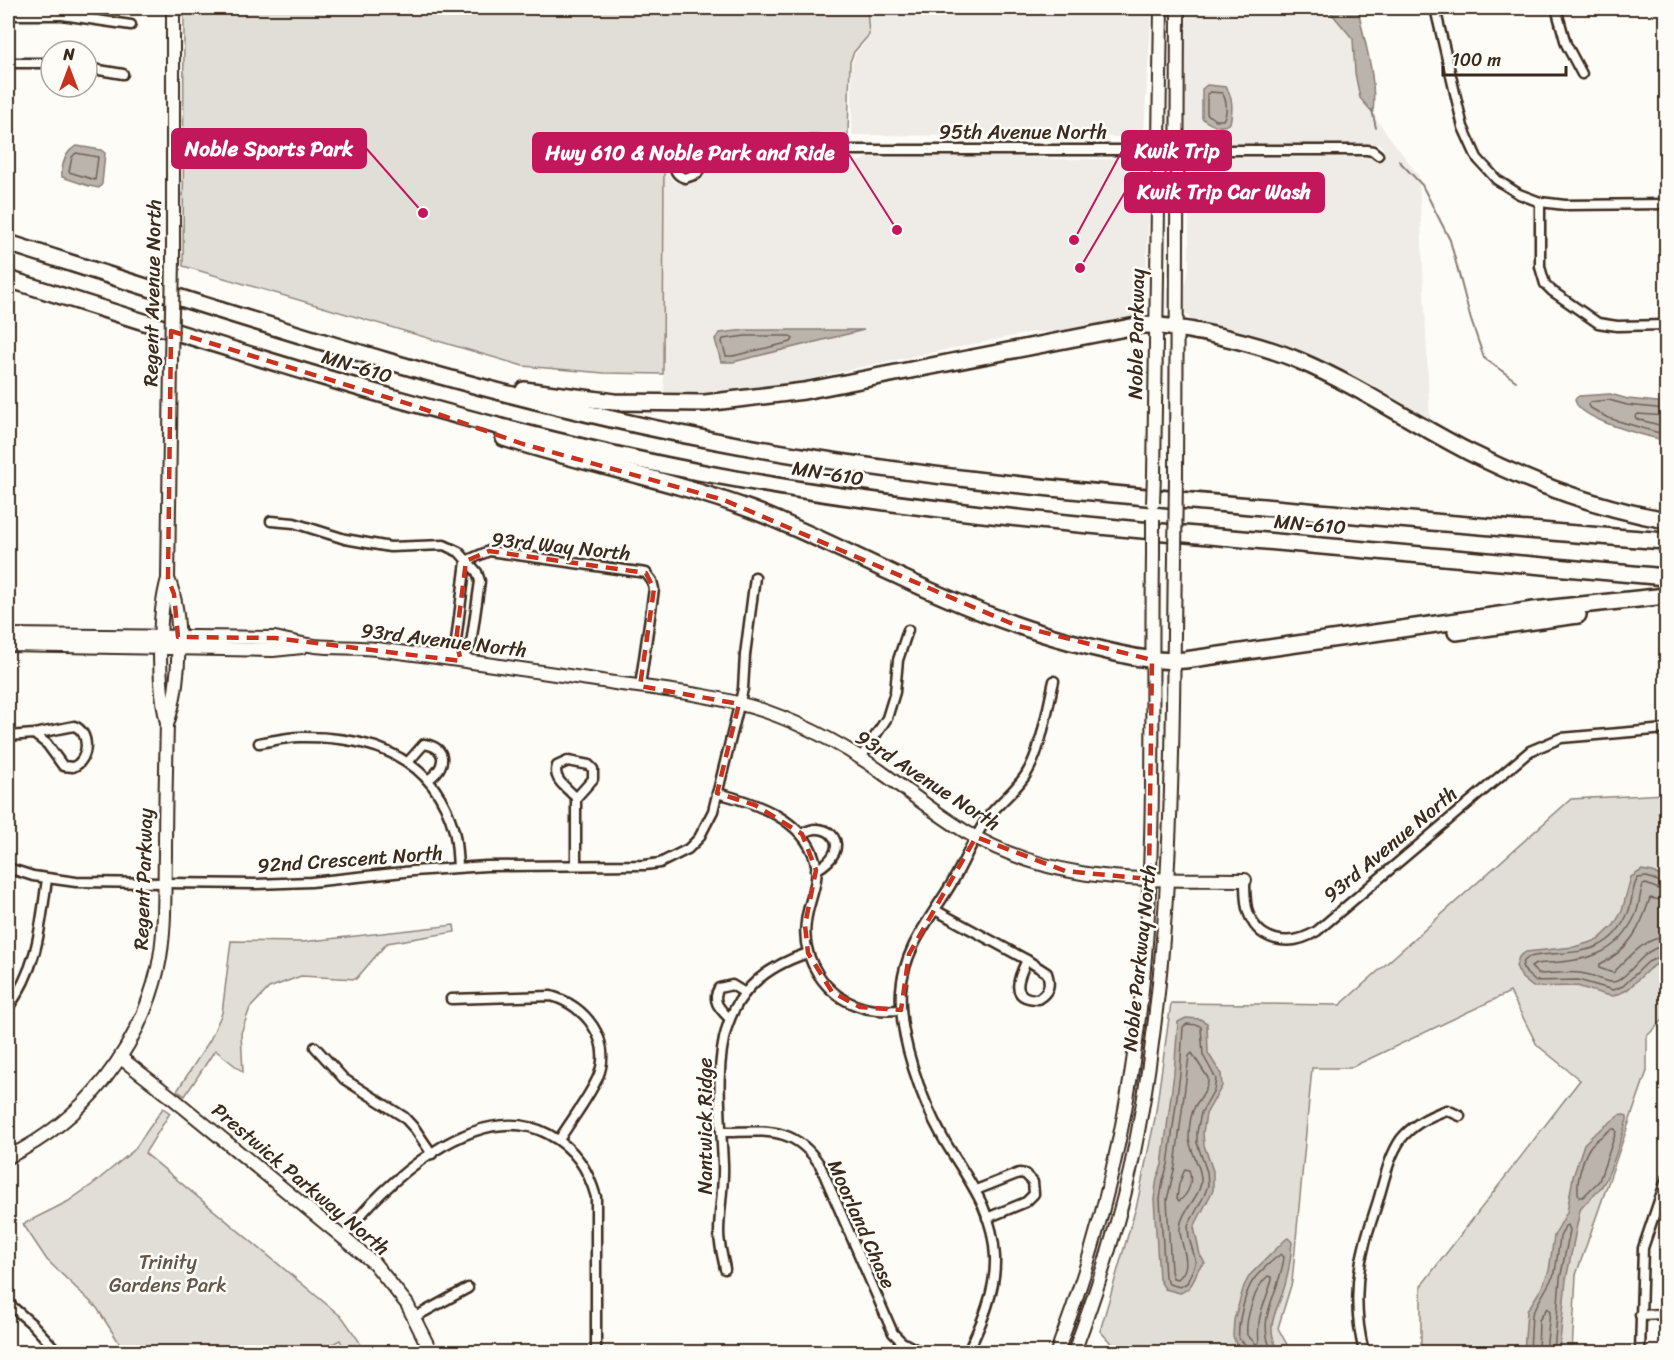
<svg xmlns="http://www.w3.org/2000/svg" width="1674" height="1360" font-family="Sriracha,sans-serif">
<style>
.built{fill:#efece7}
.green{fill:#e1ded7;stroke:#8e847a;stroke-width:1.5}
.water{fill:#bbb4ad;stroke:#887d74;stroke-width:1.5}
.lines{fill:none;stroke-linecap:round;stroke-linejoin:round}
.shore{stroke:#6e6157;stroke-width:1.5}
.stream{stroke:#887d74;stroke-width:2}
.street-casing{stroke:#3b2a1e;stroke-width:13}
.secondary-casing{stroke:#3b2a1e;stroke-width:16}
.highway-casing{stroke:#3b2a1e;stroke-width:20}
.street{stroke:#fdfcf7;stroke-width:8}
.secondary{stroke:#fdfcf7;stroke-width:12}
.highway{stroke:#fdfcf7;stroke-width:15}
.secondary-bridge-casing{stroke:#3b2a1e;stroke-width:16;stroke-linecap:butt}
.secondary-bridge{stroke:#fdfcf7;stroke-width:12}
.marked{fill:none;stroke:#c8321e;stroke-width:4.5;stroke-dasharray:12 8;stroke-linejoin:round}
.labels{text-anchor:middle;stroke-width:5;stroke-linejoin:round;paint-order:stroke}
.street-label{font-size:20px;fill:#3b2a1e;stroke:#fdfcf7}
.park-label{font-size:20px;fill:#64574c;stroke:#fdfcf7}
.leader{fill:none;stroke:#c2185b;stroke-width:2}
.callout-dot{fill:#c2185b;stroke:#fdfcf7;stroke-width:2}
.callout{fill:#c2185b;stroke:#c2185b;stroke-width:2}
.callout-label{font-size:21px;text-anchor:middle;font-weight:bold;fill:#fff}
</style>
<rect width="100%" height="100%" fill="#fdfcf7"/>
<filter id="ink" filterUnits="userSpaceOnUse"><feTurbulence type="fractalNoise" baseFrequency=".0167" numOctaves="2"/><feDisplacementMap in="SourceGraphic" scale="12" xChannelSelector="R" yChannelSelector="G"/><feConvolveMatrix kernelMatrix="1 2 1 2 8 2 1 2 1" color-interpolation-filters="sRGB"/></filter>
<g filter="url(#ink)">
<!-- built -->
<g class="built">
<polygon points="870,8 1152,8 1144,129 1137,137 852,135 852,64 856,53 869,37"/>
<polygon points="1188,8 1327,8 1353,39 1355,72 1360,98 1419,176 1430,423 1326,363 1259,339 1200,326 1191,321 1185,311 1185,285 1189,267 1189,214 1181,180 1183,169 1189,162 1196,158 1384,157 1383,148 1380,144 1233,145 1223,139 1193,139 1189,138 1183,126 1184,45"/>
<polygon points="993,156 1058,159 1140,159 1153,169 1154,175 1148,227 1145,306 1137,318 1066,332 1033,332 861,367 790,384 718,394 665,399 663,374 664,161 667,172 673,181 679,183 694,183 703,179 712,161 718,158 784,158 804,164 854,163 868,158"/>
</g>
<!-- green -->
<g class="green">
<polygon points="184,8 867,8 869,35 854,52 850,62 848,135 685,134 668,148 664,161 663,374 604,373 523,366 183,266"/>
<polygon points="1666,794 1666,1017 1647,1036 1647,1071 1576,1275 1572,1352 1421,1352 1421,1286 1580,1080 1537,1045 1510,992 1350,1068 1312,1068 1292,1282 1278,1328 1291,1352 1119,1352 1100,1331 1137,1204 1155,1118 1171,1003 1340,1005 1571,799"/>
<polygon points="454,925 455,932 387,943 356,979 301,976 269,988 250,1008 241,1033 243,1072 215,1050 185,1096 177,1091 210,1040 222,1013 231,941 302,942"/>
<polygon points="163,1108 170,1113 145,1153 343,1318 359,1341 364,1352 346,1352 340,1340 317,1352 125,1352 97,1308 47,1260 23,1224 67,1202 93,1184 134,1150"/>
</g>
<!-- water -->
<g class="water">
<path d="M1327,8H1358C1364,43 1377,76 1373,113L1360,98L1355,73L1353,39Z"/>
<path d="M1207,85L1226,87C1233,98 1233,109 1230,123C1220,130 1210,125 1202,118V89Z"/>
<path d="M77,146L101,150L105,153L102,184L99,188L89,186L62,177C61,165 66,150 77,146Z"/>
<polygon points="745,330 864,330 733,362 721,362 715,339 720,333"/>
<path d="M1610,394L1628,399L1666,403V441C1649,436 1576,420 1575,399L1579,396Z"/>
<polygon points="1642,870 1653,872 1666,880 1666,958 1649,969 1627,990 1614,996 1606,995 1577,986 1533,987 1522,978 1516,966 1519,957 1526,952 1574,947 1598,940 1614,925 1622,911 1631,877"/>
<path d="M1186,1018L1200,1019L1207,1023L1208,1053L1221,1074L1222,1086L1206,1114L1203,1133L1204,1145L1213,1171V1190L1194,1227L1200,1255L1205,1263C1192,1269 1199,1286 1180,1293L1165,1289L1159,1279L1154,1199L1157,1178L1162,1165L1174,1073L1178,1022Z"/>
<path d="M1621,1114L1627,1116V1120C1621,1138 1612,1172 1602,1186C1596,1195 1586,1201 1580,1210L1566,1280L1559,1352H1524L1527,1311L1541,1289L1549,1271L1554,1236L1567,1212L1573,1177L1584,1144L1592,1136Z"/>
<path d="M1288,1238L1292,1242C1291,1256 1289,1271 1285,1285C1278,1312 1263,1324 1279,1352H1245L1236,1344L1233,1336L1234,1320L1244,1286L1250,1275L1285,1240Z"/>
</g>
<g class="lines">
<!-- shore -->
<g class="shore">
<path d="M1211,92L1222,93C1227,100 1228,112 1223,120H1215L1207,114V94Z"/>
<polygon points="76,153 98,157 95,180 69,172 72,157"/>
<polygon points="746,336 790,336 793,339 791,342 733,356 726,356 722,342 723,339"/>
<polyline points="1666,409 1627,405 1609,400 1590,402 1588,405 1589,407 1608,418 1666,435"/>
<polyline points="1666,416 1638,414 1635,417 1637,419 1666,427"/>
<path d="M1666,884L1647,877L1638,878C1631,888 1633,902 1628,913C1607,961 1570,949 1529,957L1524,961L1522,966L1527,974L1535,981L1578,980L1613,990L1623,986L1648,962L1666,954"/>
<path d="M1666,892L1646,884L1643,885C1639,895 1640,906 1635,916C1614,961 1579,960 1536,964L1531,967L1538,974C1555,974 1573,970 1590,975C1598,977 1608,985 1617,981C1635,971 1643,947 1666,946"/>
<path d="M1666,901L1650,898C1641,927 1629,951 1600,964L1599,968L1613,973C1629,958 1643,938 1666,937"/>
<polygon points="1187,1024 1198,1025 1201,1027 1203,1055 1216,1079 1214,1090 1201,1113 1197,1132 1197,1143 1207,1172 1208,1185 1204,1196 1188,1226 1189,1238 1196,1262 1187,1283 1180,1287 1169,1284 1165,1277 1160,1199 1163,1180 1168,1165 1180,1074 1183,1027"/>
<path d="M1192,1053L1208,1078V1082C1206,1092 1200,1098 1195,1106C1190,1115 1189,1128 1189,1138C1190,1154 1205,1170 1200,1187C1196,1201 1181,1212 1180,1228C1179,1245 1195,1265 1178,1279L1173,1278L1171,1271L1167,1200L1175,1166L1189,1056Z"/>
<path d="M1611,1129H1615L1616,1132L1599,1181L1583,1197H1579C1575,1185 1582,1159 1590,1147C1594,1140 1605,1135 1611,1129Z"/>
<path d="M1185,1169L1189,1170C1193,1182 1189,1194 1179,1201L1177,1198L1179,1184Z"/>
<path d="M1268,1276L1271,1277L1272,1280C1265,1304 1256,1315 1259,1342L1256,1344L1247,1335C1245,1320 1255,1286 1268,1276Z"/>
<path d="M1249,1352L1248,1347L1239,1339C1237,1325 1245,1291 1254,1279C1259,1272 1274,1259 1281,1254L1284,1257C1280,1294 1255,1316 1272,1352"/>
<polyline points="1530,1352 1532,1314 1555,1273 1560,1237 1565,1226 1568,1225 1570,1230 1560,1279 1554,1352"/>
<polyline points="1538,1352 1539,1320 1547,1308 1550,1311 1546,1352"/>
</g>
<!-- stream -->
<g class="stream">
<polyline points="1372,110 1376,128"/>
<polyline points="1399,161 1422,185 1450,240 1471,320 1484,358 1516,381"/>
</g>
<!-- street casing -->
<g class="street-casing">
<g id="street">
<polyline points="1435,8 1463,127 1477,158 1497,180 1519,194 1540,202 1565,205 1666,204"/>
<polyline points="1556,8 1566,44 1582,74"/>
<polyline points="8,15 62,15 131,25"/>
<polyline points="8,63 51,63"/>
<polyline points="87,68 123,74"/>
<path d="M702,151V164L697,174L685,178C675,175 673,168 674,158L683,150H1367L1373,151L1378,155"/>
<polyline points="1540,202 1540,267 1545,284 1552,291 1598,323 1617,326 1666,325"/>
<polyline points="271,521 294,523 345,539 390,547 444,545 459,552 477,572 480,581 471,644 461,661"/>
<polyline points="466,561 489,551 646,573 652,581 654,589 640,686"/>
<polyline points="461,661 456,641 466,561"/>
<path d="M8,736L34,734L74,726C91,732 89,761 73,767L63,766L47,744L34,734"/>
<path d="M259,743C272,741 287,737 300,737C371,736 434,756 454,831C457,843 457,855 458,867"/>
<polyline points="860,759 887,718 895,692 898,660 908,630"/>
<path d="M568,761L589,765L593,769V779L576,798C568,788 552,780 557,766Z"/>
<path d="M408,762L424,744C450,748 445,768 428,780"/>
<path d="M717,793C753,802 804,819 815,860C821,881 808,901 806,922C801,959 825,996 861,1007C874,1011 887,1011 901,1010"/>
<polyline points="576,798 576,865"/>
<path d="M802,834C828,817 856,848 816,870"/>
<polyline points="8,868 33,876 76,882 256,884 311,882 413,871 486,866 645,865 660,863 688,849 699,838 713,811 743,689 745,655 755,577"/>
<path d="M1245,880C1245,889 1245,899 1247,908C1256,943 1290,948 1317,931L1530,751L1561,738L1666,729"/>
<polyline points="935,910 1027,960"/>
<path d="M1027,960L1047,973C1051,985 1049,992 1038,999C1009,999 1018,978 1027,960Z"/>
<path d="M451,999L551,996C585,1005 613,1040 598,1077C588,1099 572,1119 559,1140"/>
<path d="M8,1008C38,966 40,929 47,879"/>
<path d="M729,1018C720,1009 711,1001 719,988L732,985L745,993"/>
<polyline points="315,1047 344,1079 404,1117 415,1129 432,1154"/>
<path d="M721,1132C764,1132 793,1124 820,1165L893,1333L902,1342L921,1352"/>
<polyline points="976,1190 1019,1173 1025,1174 1033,1182 1034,1194 1026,1202 987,1218"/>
<path d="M343,1237C383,1183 477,1097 548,1134C575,1148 588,1169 596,1197V1352"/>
<path d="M725,1269C723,1257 719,1245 719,1233C719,1210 724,1187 723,1164C719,1074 702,987 808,953"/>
<polyline points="8,1303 32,1324 58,1352"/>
<polyline points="1640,1315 1666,1314"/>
<polyline points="415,1317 468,1288"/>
<path d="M968,1352C982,1322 996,1292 995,1257C993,1207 966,1178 943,1138C921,1099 898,1036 901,990C904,947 932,917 953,881C965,860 974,837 988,817C999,803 1014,792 1025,776C1041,752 1047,710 1054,681"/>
<path d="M1364,1352C1355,1316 1355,1279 1365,1243C1368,1230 1373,1217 1377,1204C1384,1182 1388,1158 1401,1139C1413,1124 1429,1116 1447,1110L1460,1116"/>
<polyline points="1640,1352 1643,1248 1666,1180"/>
</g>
</g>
<!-- secondary casing -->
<g class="secondary-casing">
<g id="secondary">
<polyline points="173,260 173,8"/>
<polyline points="1154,474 1161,8"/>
<polyline points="1176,476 1178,8"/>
<path d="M168,579C184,615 180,684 168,722"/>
<path d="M8,635L275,638C288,641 301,644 315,646C335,648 356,647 376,649C456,659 535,671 615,683C665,690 717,695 765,711C810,727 854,751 891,779C916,798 940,816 966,832C1058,886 1144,879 1245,880"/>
<polyline points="8,645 273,650 302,647"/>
<polyline points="121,1058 175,1100 374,1263 407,1304 431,1352"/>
<path d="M8,1157C84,1120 139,1050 158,968C166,931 164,892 165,855C165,811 166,767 167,723C158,686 157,616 168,579L171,362"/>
<path d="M1057,1352C1104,1228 1133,1101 1144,968C1156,831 1151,692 1153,555"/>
<path d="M1074,1352C1096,1293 1116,1233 1130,1171C1174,969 1172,762 1175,557"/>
</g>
</g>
<!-- highway casing -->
<g class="highway-casing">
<g id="highway">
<path d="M8,243C240,317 471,394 711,440C890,475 1070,491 1251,506C1390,518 1528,531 1666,541"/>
<path d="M8,279C243,353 477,431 720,476C893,508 1068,524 1243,539C1384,552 1525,564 1666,577"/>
<path d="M524,390L614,402L705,403L804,391L1141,325C1161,324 1180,329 1200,332C1234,339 1268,347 1300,361C1359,386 1412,423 1469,452C1531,483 1598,508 1666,520"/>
<path d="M504,438C586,464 671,480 752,510C801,529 848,553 896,575C959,605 1024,631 1091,647C1123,655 1153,663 1185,660L1534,610L1666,596"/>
<polyline points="1456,632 1578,615"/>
</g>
</g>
<!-- street -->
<use href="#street" class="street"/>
<!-- secondary -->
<use href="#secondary" class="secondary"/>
<!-- highway -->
<use href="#highway" class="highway"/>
<!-- secondary-bridge casing -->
<g class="secondary-bridge-casing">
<g id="secondary-bridge">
<polyline points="171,362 173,260"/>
<polyline points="1153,503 1154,474"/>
<polyline points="1153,555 1153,519"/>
<polyline points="1175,557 1176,476"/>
</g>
</g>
<!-- secondary-bridge -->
<use href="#secondary-bridge" class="secondary-bridge"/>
</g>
</g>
<!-- marked area -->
<path class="marked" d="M171,331L412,405L523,444L724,500L1015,625L1152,660L1149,879L1065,871L976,837L909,954L901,1010L860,1007L832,992L808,953L805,925L816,870L802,834L755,805L717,793L739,704L640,686L654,589L646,573L489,551L466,561L456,641L461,661L275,638L178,637L174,594L168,579Z"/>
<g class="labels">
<!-- street labels -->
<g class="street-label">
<text x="1023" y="139">95th Avenue North</text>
<text transform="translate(152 293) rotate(-89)" y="7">Regent Avenue North</text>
<text transform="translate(1136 334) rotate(-89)" y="7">Noble Parkway</text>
<text transform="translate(357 366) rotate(17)" y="7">MN-610</text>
<text transform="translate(828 473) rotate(9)" y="7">MN-610</text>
<text transform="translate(1310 524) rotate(5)" y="7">MN-610</text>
<text transform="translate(561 546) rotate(6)" y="7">93rd Way North</text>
<text transform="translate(444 640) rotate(7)" y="7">93rd Avenue North</text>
<text transform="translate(928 780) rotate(33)" y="7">93rd Avenue North</text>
<text transform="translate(1390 844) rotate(-40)" y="7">93rd Avenue North</text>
<text transform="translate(350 859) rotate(-4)" y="7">92nd Crescent North</text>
<text transform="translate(143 879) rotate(-88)" y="7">Regent Parkway</text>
<text transform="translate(1139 958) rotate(-84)" y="7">Noble Parkway North</text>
<text transform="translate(705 1126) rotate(-90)" y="7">Nantwick Ridge</text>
<text transform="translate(301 1179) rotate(40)" y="7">Prestwick Parkway North</text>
<text transform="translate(862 1224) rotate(66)" y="7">Moorland Chase</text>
</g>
<!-- park labels -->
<g class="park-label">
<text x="168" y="1269">Trinity<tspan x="168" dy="23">Gardens Park</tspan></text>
</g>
</g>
<!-- callouts -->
<path class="leader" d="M423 213L366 148M1074 240L1122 151M897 230L848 153M1080 268L1125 192"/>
<g class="callout-dot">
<circle cx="423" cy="213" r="6"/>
<circle cx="1074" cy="240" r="6"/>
<circle cx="897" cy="230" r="6"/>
<circle cx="1080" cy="268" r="6"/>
</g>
<g class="callout">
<rect x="172" y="129" width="194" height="39" rx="6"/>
<rect x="1122" y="131" width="109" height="39" rx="6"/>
<rect x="533" y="133" width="315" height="39" rx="6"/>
<rect x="1125" y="173" width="199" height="39" rx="6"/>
</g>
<g class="callout-label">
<text x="269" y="156">Noble Sports Park</text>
<text x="1177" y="158">Kwik Trip</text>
<text x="690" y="160">Hwy 610 &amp; Noble Park and Ride</text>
<text x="1224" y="199">Kwik Trip Car Wash</text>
</g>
<!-- margin -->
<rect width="1674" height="1360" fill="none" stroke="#fdfcf7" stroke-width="30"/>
<rect x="15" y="15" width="1644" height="1330" fill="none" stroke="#3b2a1e" stroke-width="2" filter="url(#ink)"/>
<!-- north arrow -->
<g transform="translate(69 69)"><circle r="28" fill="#fdfcf7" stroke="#afa8a0" stroke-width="1.5"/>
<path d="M0-4.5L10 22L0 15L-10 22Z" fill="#c8321e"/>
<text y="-9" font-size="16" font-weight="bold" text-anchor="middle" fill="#3b2a1e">N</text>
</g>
<!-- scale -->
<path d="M1443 66v9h123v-9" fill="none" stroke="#3b2a1e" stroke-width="3"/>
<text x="1452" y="66" font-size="18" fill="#3b2a1e" stroke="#fdfcf7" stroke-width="4.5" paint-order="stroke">100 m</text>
</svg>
